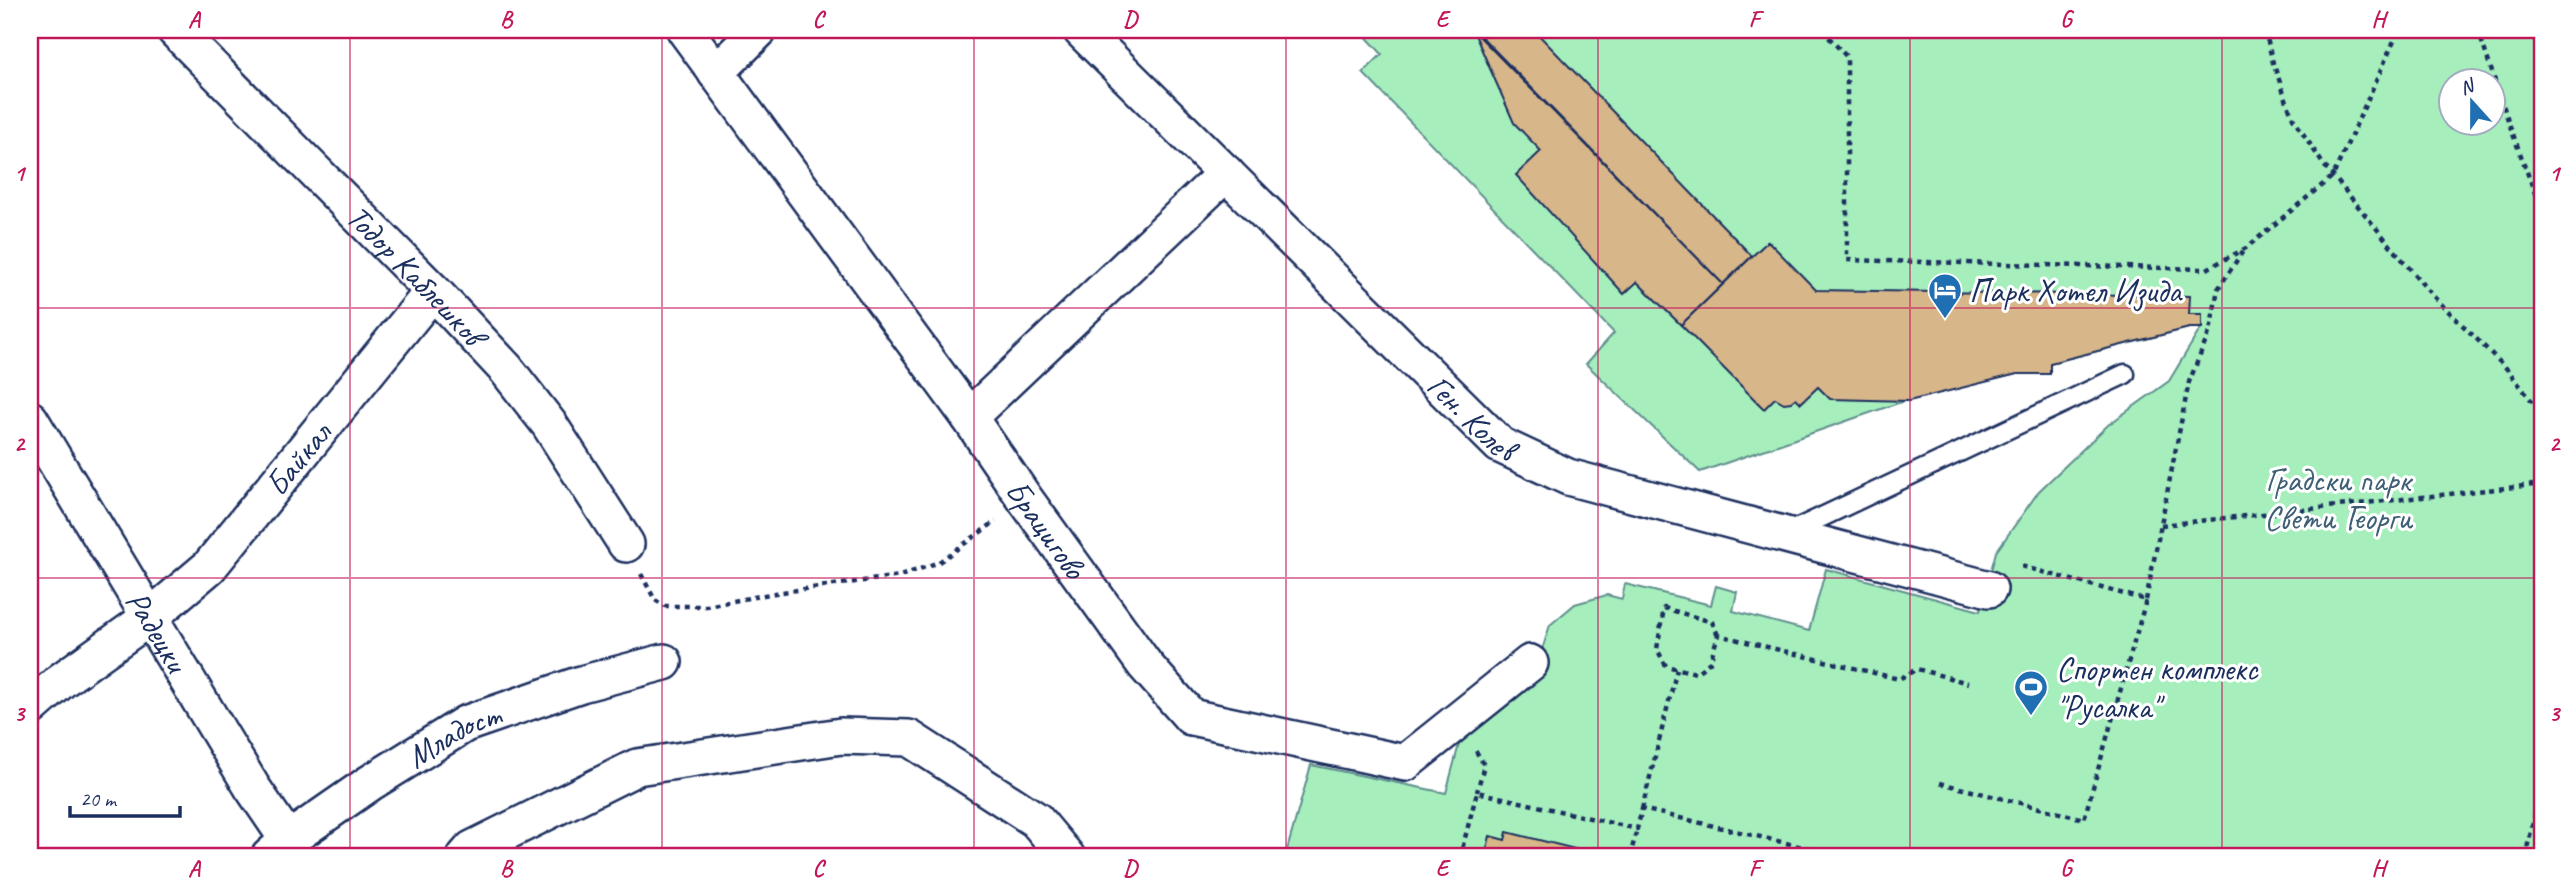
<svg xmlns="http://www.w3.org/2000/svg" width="2573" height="887" font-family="Caveat,sans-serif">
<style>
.green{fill:#a6efbd;stroke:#608f8e;stroke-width:2;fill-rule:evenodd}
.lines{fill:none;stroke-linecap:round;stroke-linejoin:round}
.stream{stroke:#5e86b1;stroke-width:10}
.building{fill:#d7b68a;stroke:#1b2f5e;stroke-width:2}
.service-casing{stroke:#1b2f5e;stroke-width:23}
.minor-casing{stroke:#1b2f5e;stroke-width:40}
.path{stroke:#1b2f5e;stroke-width:4.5;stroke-dasharray:5 5;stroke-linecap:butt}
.service{stroke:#fff;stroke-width:18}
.minor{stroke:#fff;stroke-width:35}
.grid{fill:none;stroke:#c2185b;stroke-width:2;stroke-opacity:0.55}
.labels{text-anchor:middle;stroke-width:6;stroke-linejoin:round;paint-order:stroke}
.street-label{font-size:33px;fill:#1b2f5e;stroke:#fff}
.poi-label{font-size:33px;fill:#1b2f5e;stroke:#fff;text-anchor:start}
.park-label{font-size:33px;fill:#3e5f76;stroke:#fff}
.neatline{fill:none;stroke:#c2185b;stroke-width:2.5}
.grid-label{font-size:23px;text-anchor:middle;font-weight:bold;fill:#c2185b}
</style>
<rect width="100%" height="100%" fill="#fff"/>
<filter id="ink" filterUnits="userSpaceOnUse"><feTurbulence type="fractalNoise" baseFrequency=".0143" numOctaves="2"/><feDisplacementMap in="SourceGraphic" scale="14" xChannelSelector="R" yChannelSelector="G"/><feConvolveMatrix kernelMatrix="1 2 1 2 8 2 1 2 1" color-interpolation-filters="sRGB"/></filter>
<g filter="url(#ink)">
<!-- green -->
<path class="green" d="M1360,30H2543V857H1285L1311,765L1446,793L1461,737L1533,678L1550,625L1575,604L1607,595L1622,599L1625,584L1711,605L1716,586L1737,592L1733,611L1809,631L1826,569L1980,611L1996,552L2039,491L2108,425L2169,381L2201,328H2189L2050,363V374H2017L1904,401L1700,472L1586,364L1614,333L1363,73L1382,54ZM2450,80H2492V122H2450Z"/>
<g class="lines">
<!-- stream -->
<polyline class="stream" points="2536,30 2543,52"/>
</g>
<!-- building -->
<g class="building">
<polygon points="1473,30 1723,284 1681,325 1637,282 1624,294 1516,175 1541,151 1514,123"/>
<polygon points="1475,30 1534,30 1752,256 1723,284"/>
<polygon points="1768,241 1816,290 2190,296 2189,314 2202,314 2202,328 2189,328 2050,363 2050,374 2017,374 1909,401 1830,399 1818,387 1801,403 1796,398 1791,402 1784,403 1775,398 1764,409 1681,325"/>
<polygon points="1507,832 1607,857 1485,857 1490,836 1505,840"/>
</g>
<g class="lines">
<!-- service casing -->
<g class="service-casing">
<polyline id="service" points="1790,532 2125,374"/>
</g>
<!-- minor casing -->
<g class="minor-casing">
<g id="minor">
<path id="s1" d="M175,30L433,291L506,369L549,424L626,544"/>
<path id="s2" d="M685,30L969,417L1025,499L1145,665L1191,717L1405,763L1530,663"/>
<path id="s3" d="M1081,30L1500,445L1568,477L1989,589"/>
<polyline points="716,73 759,30"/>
<polyline points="969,417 1226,173"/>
<path id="s4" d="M30,419L252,787L288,840"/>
<path id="s5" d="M30,708L62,680L150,617L209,567L433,291"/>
<path id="s6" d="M269,857L288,840L370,783L465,724L581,684L664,662"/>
<polyline points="465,857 472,849 637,767 841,736 909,738 1036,820 1067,857"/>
</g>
</g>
<!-- path -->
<g class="path">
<polyline points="1822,30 1847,57 1847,260 2207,269 2246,248 2333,176 2399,30"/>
<polyline points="2265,30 2273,63 2293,118 2323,164 2430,293 2506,368 2543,415"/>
<polyline points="2478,30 2510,126 2543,215"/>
<polyline points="2161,525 2543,484"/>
<polyline points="641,574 655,600 665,606 707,606 775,593 900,576 939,562 996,521"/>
<polyline points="2146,600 2189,382 2210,331 2218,289 2245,248"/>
<polyline points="1718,635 1712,622 1664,608 1657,649 1666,666 1696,673 1710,662 1718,635 1899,679 1917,669 1968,683"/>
<polyline points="1476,751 1484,765 1477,792"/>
<polyline points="1940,783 2084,819 2146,600 2017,565"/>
<polyline points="1642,809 1677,669"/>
<polyline points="1460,857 1477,792 1637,829 1642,809 1845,857"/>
<polyline points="1630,857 1637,829"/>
<polyline points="2525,857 2543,780"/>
</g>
<!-- service -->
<use href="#service" class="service"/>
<!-- minor -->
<use href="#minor" class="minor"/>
</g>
</g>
<!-- grid -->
<path class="grid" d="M350,30V857M662,30V857M974,30V857M1286,30V857M1598,30V857M1910,30V857M2222,30V857M30,308H2543M30,578H2543"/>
<!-- icons -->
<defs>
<g id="hotel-pin" transform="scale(1.75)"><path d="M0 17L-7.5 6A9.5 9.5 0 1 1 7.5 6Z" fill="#1f6fb2" stroke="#fff"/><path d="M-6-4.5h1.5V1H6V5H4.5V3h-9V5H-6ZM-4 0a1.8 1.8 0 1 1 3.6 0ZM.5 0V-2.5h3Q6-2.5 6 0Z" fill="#fff"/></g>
<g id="stadium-pin" transform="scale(1.75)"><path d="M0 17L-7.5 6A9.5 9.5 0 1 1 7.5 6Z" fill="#1f6fb2" stroke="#fff"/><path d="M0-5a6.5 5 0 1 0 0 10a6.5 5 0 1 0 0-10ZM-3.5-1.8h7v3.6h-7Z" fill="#fff"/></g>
</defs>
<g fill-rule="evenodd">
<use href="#hotel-pin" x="1945" y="290"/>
<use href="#stadium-pin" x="2031" y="687"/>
</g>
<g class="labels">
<!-- street labels -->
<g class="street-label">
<text dy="12" stroke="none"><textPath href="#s1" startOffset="343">Тодор Каблешков</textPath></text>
<text dy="12" stroke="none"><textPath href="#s3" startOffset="550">Ген. Колев</textPath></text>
<text dy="12" stroke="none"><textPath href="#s5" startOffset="368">Байкал</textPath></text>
<text dy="12" stroke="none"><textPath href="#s2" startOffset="616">Брацигово</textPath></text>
<text dy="12" stroke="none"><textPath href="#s4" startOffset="247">Радецки</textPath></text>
<text dy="12" stroke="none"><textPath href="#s6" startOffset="222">Младост</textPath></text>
</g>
<!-- poi labels -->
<g class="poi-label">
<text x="1969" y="302">Парк Хотел Изида</text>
<text x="2056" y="680">Спортен комплекс<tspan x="2056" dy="38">"Русалка"</tspan></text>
</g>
<!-- park labels -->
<g class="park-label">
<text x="2338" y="491">Градски парк<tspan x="2338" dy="38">Свети Георги</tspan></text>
</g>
</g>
<!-- margin -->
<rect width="2573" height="887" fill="none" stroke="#fff" stroke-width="77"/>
<!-- north arrow -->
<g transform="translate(2472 102) rotate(339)"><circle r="33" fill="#ffffff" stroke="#a4acbf" stroke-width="2"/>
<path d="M0-5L12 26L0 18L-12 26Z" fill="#1f6fb2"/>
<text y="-10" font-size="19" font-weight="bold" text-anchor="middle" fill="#1b2f5e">N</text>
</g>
<!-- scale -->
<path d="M70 806v10h110v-10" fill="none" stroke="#1b2f5e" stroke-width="3.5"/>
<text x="80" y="806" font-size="21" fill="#1b2f5e" stroke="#ffffff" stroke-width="5" paint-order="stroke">20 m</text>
<rect x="38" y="38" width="2496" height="810" class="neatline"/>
<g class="grid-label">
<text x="194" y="27">A</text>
<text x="506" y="27">B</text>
<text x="818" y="27">C</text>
<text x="1130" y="27">D</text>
<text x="1442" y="27">E</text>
<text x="1754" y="27">F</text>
<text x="2066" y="27">G</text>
<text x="2378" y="27">H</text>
<text x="19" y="181">1</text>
<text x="2554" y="181">1</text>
<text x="19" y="451">2</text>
<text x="2554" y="451">2</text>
<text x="19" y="721">3</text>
<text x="2554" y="721">3</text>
<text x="194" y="876">A</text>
<text x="506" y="876">B</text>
<text x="818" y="876">C</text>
<text x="1130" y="876">D</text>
<text x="1442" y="876">E</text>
<text x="1754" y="876">F</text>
<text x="2066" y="876">G</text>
<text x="2378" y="876">H</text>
</g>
</svg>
